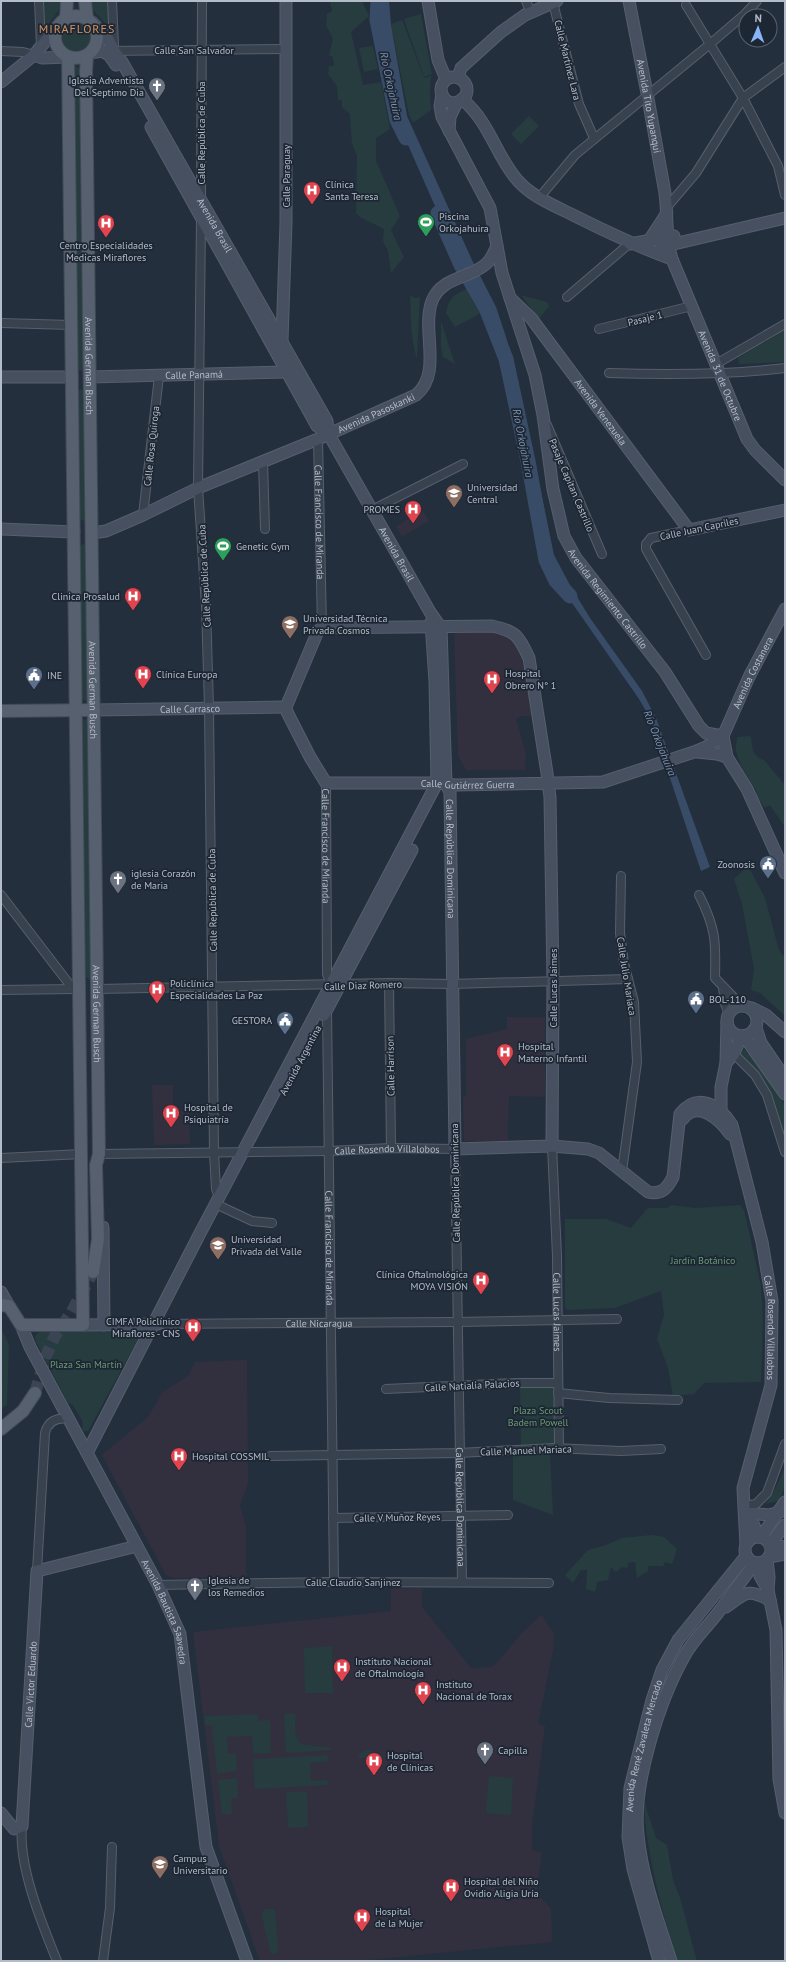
<svg xmlns="http://www.w3.org/2000/svg" width="786" height="1962" font-family="'PT Sans',sans-serif">
<style>
.medical{fill:#32303f}
.green{fill:#263c3f}
.water{fill:#394c67}
.lines{fill:none;stroke-linecap:round;stroke-linejoin:round}
.river{stroke:#394c67;stroke-width:15}
.primary-tunnel{stroke:#3a4453;stroke-width:12;stroke-dasharray:12 6;stroke-linecap:butt}
.street-casing{stroke:#565f6c;stroke-width:10}
.secondary-casing{stroke:#565f6c;stroke-width:13}
.primary-casing{stroke:#414a57;stroke-width:14}
.street{stroke:#38414e;stroke-width:8}
.secondary{stroke:#465061;stroke-width:11}
.primary{stroke:#56606e;stroke-width:12}
.labels{text-anchor:middle;stroke-width:3.5;stroke-linejoin:round;paint-order:stroke}
.street-label{font-size:10px;fill:#b4bcc9;stroke:#1d2633}
.poi-label{font-size:10px;fill:#b4bcc9;stroke:#1d2633;text-anchor:start}
.park-label{font-size:10px;fill:#6b9a76;stroke:#1d2633}
.water-label{font-size:11px;font-style:italic;fill:#7c92b1;stroke:#1d2633}
.quarter-label{font-size:12px;letter-spacing:1px;fill:#d59563;stroke:#1d2633}
</style>
<rect width="100%" height="100%" fill="#242f3e"/>
<!-- medical -->
<g class="medical">
<polygon points="423,511 429,521 402,537 396,526"/>
<polygon points="489,629 504,634 516,645 522,657 533,716 521,716 516,719 526,754 525,770 466,770 458,756 454,630"/>
<polygon points="507,1017 545,1017 545,1097 509,1096 508,1141 464,1141 463,1096 466,1096 466,1039 507,1029"/>
<polygon points="152,1085 173,1085 173,1111 189,1111 190,1144 154,1145"/>
<polygon points="247,1360 248,1484 240,1505 246,1527 246,1577 173,1578 166,1575 102,1455 148,1417 163,1392 189,1375 195,1362"/>
<polygon points="422,1588 422,1607 471,1668 491,1667 497,1663 521,1634 541,1615 554,1633 553,1650 538,1724 545,1726 532,1824 532,1850 542,1853 536,1893 551,1908 552,1942 357,1961 260,1961 219,1846 193,1632 391,1611 391,1589"/>
</g>
<!-- green -->
<g class="green">
<path d="M43,1H62C60,13 50,20 44,31Z"/>
<polygon points="89,1 108,1 108,31 104,22 91,8"/>
<polygon points="330,1 362,1 369,16 351,32 363,85 381,82 390,129 376,138 376,161 400,216 391,230 404,257 391,273 388,251 383,241 384,229 360,217 356,213 357,156 352,144 350,114 342,107 342,100 338,100 337,86 328,74 329,66 334,66 333,57 329,55 333,39 326,25 327,14 332,11"/>
<polygon points="421,14 432,74 424,77 404,19"/>
<polygon points="402,20 424,78 431,76 430,90 431,110 413,123 409,115 391,24"/>
<circle cx="76" cy="37" r="15"/>
<polygon points="373,46 378,69 364,72 359,48"/>
<polygon points="77,66 81,70 85,368 81,371 76,368 74,67"/>
<polygon points="529,116 539,126 521,144 511,134"/>
<path d="M471,287L485,311L455,327L446,313C450,295 455,295 471,287Z"/>
<path d="M410,295L415,298L420,297L417,359C410,337 411,316 410,295Z"/>
<polygon points="521,295 547,302 549,306 539,319"/>
<polygon points="441,321 455,364 443,357 441,348"/>
<polygon points="785,330 785,362 739,364 738,358"/>
<polygon points="81,389 85,392 87,517 83,521 78,518 77,391"/>
<polygon points="83,544 86,545 88,700 85,701 81,697 79,548"/>
<polygon points="85,719 88,720 91,978 89,979 85,976 81,723"/>
<path d="M751,736C752,746 752,757 764,760L785,785V827L770,805L765,808L757,797L756,790C747,775 730,754 738,737Z"/>
<polygon points="748,866 765,898 779,950 785,958 785,1016 760,993 751,990 754,969 742,904 734,879"/>
<polygon points="744,1049 759,1065 785,1105 785,1136 764,1081 740,1056"/>
<polygon points="671,1205 696,1208 740,1205 744,1210 761,1286 763,1319 761,1382 704,1383 694,1394 673,1396 668,1368 657,1339 664,1315 661,1291 615,1308 568,1310 565,1307 565,1219 606,1219 631,1228 648,1208 667,1208"/>
<polygon points="1,1328 9,1344 7,1405 1,1409"/>
<polygon points="41,1330 132,1330 137,1333 138,1339 88,1431 83,1431 82,1428 83,1422 73,1405 68,1403 36,1342 35,1336"/>
<polygon points="554,1386 556,1443 521,1445 520,1388"/>
<polygon points="513,1455 550,1455 553,1515 513,1500"/>
<path d="M785,1467C785,1481 786,1490 778,1501L765,1504L775,1489Z"/>
<polygon points="652,1535 664,1537 677,1549 672,1564 665,1562 663,1566 648,1566 648,1571 637,1578 635,1562 628,1563 628,1568 622,1567 616,1572 611,1567 608,1580 597,1582 595,1592 586,1589 587,1570 581,1570 573,1583 565,1575 588,1550 606,1545 622,1538"/>
<polygon points="332,1646 333,1693 305,1693 304,1648"/>
<polygon points="258,1714 258,1721 270,1720 271,1753 253,1754 252,1736 227,1737 228,1754 236,1754 237,1771 217,1774 212,1725 205,1725 204,1716"/>
<path d="M284,1714H296C295,1725 293,1735 301,1744L331,1748V1750L286,1753Z"/>
<polygon points="369,1750 381,1754 385,1759 358,1758 361,1752"/>
<polygon points="327,1755 328,1761 310,1763 311,1781 327,1780 328,1785 255,1789 253,1759"/>
<polygon points="489,1776 513,1778 511,1815 486,1813"/>
<polygon points="237,1778 238,1798 231,1798 232,1814 222,1814 218,1780"/>
<polygon points="307,1791 308,1827 288,1828 286,1792"/>
<path d="M644,1801L656,1838L667,1845L673,1880L680,1898L697,1961H677C662,1909 646,1856 644,1801Z"/>
<polygon points="266,1909 275,1909 278,1953 271,1954 262,1917 263,1912"/>
</g>
<!-- water -->
<polygon class="water" points="373,1 389,1 391,25 407,116 472,260 496,307 506,337 522,400 554,555 571,587 590,618 642,691 656,718 710,867 701,871 650,718 639,699 556,580 546,557 530,469 506,357 486,308 461,265 397,120"/>
<g class="lines">
<!-- river -->
<g class="river">
<polyline points="378,1 377,20 397,120 406,138"/>
<polyline points="438,213 461,265 486,308 506,359 528,461 546,560 556,581 570,596"/>
</g>
<!-- primary-tunnel -->
<polyline class="primary-tunnel" points="35,1393 46,1356 55,1336 71,1313 93,1272"/>
<!-- street casing -->
<g class="street-casing">
<g id="street">
<polyline points="39,1 41,46"/>
<polyline points="112,1 114,46"/>
<polyline points="526,1 531,13"/>
<polyline points="553,3 579,104 594,138"/>
<polyline points="686,5 743,98 778,166 785,195"/>
<polyline points="1,51 23,52 34,55"/>
<polyline points="110,51 287,49"/>
<polyline points="201,198 202,1"/>
<polyline points="539,198 575,155 710,44 745,14 757,1"/>
<polyline points="667,207 696,173 743,98 785,67"/>
<polyline points="201,220 198,488 206,606 209,708 214,1152 216,1189 219,1197"/>
<polyline points="567,297 629,244"/>
<polyline points="1,323 71,325"/>
<polyline points="599,329 692,306"/>
<polyline points="716,364 785,324"/>
<path d="M609,373C668,375 727,375 785,368"/>
<polyline points="547,425 602,554"/>
<path id="s1" d="M318,439L322,628"/>
<polyline points="263,462 265,529"/>
<polyline points="372,510 463,464"/>
<polyline points="143,515 159,376"/>
<polyline points="689,530 651,538 646,544 646,549 706,655"/>
<path id="s2" d="M326,783L327,974L331,985"/>
<polyline points="621,876 620,933 624,963 634,1002 637,1062 622,1171"/>
<polyline points="1,895 73,989"/>
<path d="M699,895C716,928 716,942 715,978L742,1006"/>
<polyline points="389,983 391,1148"/>
<polyline points="723,988 725,1004 729,1014"/>
<polyline points="98,989 389,983 452,984 628,979"/>
<polyline points="1,990 75,989"/>
<path id="s3" d="M327,1009L334,1582"/>
<polyline points="734,1054 755,1075 767,1095 785,1152"/>
<path id="s4" d="M552,1146L557,1256L559,1448"/>
<path id="s5" d="M99,1154L329,1151L391,1148L455,1149L462,1582"/>
<polyline points="1,1158 82,1154"/>
<polyline points="222,1207 252,1221 272,1223"/>
<path id="s6" d="M160,1324L457,1322L617,1319"/>
<polyline points="386,1389 517,1383 558,1383"/>
<polyline points="558,1393 609,1398 678,1400"/>
<polyline points="270,1456 459,1453 554,1448 621,1451 661,1449"/>
<polyline points="745,1506 756,1504 767,1493 785,1444"/>
<polyline points="333,1518 508,1515"/>
<path d="M37,1571L45,1433C48,1421 57,1417 69,1419"/>
<polyline points="158,1585 334,1582 549,1583"/>
<path d="M22,1826C18,1866 42,1924 57,1961"/>
<polyline points="103,1961 110,1908 112,1847"/>
</g>
</g>
<!-- secondary casing -->
<g class="secondary-casing">
<g id="secondary">
<polyline points="428,1 438,60 446,79"/>
<path id="s7" d="M629,1C642,65 654,129 665,193C668,215 665,238 672,259L747,439L755,450L785,480"/>
<path id="s8" d="M92,22L108,39L114,51L122,62L327,421L328,433L430,612L441,628L446,784L450,792L455,1149L552,1146L588,1149L599,1153L648,1192C661,1195 667,1189 673,1177L680,1114C698,1091 720,1106 732,1125L762,1242L772,1301L771,1385L743,1488L746,1545"/>
<polyline points="90,53 102,51 109,55 116,65"/>
<polyline points="34,55 42,58 68,57"/>
<circle cx="454" cy="90" r="13"/>
<polyline points="458,78 461,68 501,32 525,15 557,1"/>
<polyline points="1,82 34,55 57,27"/>
<path id="s9" d="M442,94L440,106L442,117L490,208L502,273L535,375L543,415L553,489L564,536L576,558L665,672L699,726L706,733L723,736"/>
<path d="M462,99C489,122 494,150 514,176C529,196 553,205 575,216C607,232 638,247 672,259"/>
<polyline points="151,127 317,426 328,433"/>
<polyline points="449,131 450,117 457,102"/>
<polyline points="650,239 667,213"/>
<polyline points="630,244 674,236"/>
<polyline points="661,247 785,218"/>
<path id="s10" d="M510,298L531,318L689,530L785,510"/>
<polyline points="282,340 286,223 286,1"/>
<polyline points="1,377 72,377"/>
<path id="s11" d="M90,377L286,372L290,369"/>
<polyline points="1,529 74,532"/>
<path id="s12" d="M92,533L106,531L143,515L198,488L318,439L416,395C443,373 421,330 432,301C441,277 469,279 486,264C492,259 494,252 497,246"/>
<path id="s13" d="M94,710L286,707"/>
<polyline points="723,736 727,757 747,789 785,873"/>
<path id="s14" d="M723,736L749,677L785,609"/>
<polyline points="697,752 717,754 727,757"/>
<circle cx="742" cy="1021" r="15"/>
<polyline points="752,1008 766,1015 785,1032"/>
<polyline points="324,1015 412,850"/>
<polyline points="756,1028 761,1043 785,1078"/>
<polyline points="744,1036 785,1094"/>
<polyline points="726,1063 734,1054 741,1036"/>
<polyline points="721,1111 721,1087 726,1063 727,1022"/>
<path d="M683,1119C697,1098 721,1121 730,1134"/>
<path id="s15" d="M552,1146L553,981L550,797L547,773L529,658C519,636 516,631 492,626L322,628L318,631L286,707L287,712L310,757L326,783H437L455,785L603,782L694,752L706,747L723,736"/>
<polyline points="103,1227 104,1325"/>
<polyline points="1,1292 9,1306"/>
<path id="s16" d="M21,1325L30,1347L158,1585L180,1634L206,1847L247,1961"/>
<polyline points="83,1325 158,1324"/>
<polyline points="87,1453 197,1239 437,783 435,681 431,622"/>
<polyline points="746,1513 769,1515 780,1512"/>
<polyline points="746,1513 752,1521 759,1537"/>
<circle cx="758" cy="1550" r="13"/>
<polyline points="761,1537 785,1502"/>
<polyline points="770,1544 785,1525"/>
<polyline points="771,1545 785,1547"/>
<polyline points="769,1557 785,1554"/>
<polyline points="767,1560 769,1577 768,1590"/>
<polyline points="758,1563 760,1576 768,1590 776,1630 779,1779 785,1813"/>
<path d="M726,1607C746,1593 746,1588 770,1600"/>
<path id="s17" d="M1,1813L14,1829L22,1826L37,1571L137,1546"/>
<path id="s18" d="M659,1961L633,1869L628,1837L630,1788L652,1700L662,1670L678,1640L746,1556"/>
<path d="M671,1961C658,1920 642,1878 638,1835C632,1784 660,1699 685,1655C693,1640 707,1627 717,1614C730,1597 742,1580 755,1563"/>
</g>
</g>
<!-- primary casing -->
<g class="primary-casing">
<g id="primary">
<polyline points="85,1 87,18"/>
<circle cx="76" cy="37" r="21"/>
<polyline points="66,18 67,1"/>
<path id="s19" d="M87,56L86,71L99,1154L96,1165L98,1239L93,1272"/>
<polyline points="1,711 94,710"/>
<polyline points="1,1305 9,1306 21,1325 83,1325 68,57"/>
<polyline points="1,1429 23,1411 35,1393"/>
</g>
</g>
<!-- street -->
<use href="#street" class="street"/>
<!-- secondary -->
<use href="#secondary" class="secondary"/>
<!-- primary -->
<use href="#primary" class="primary"/>
</g>
<!-- icons -->
<defs>
<g id="church-pin" transform="scale(0.9)"><path d="M0 17L-7.5 6A9.5 9.5 0 1 1 7.5 6Z" fill="#6b7280" stroke="#1d2633"/><path d="M-1.2-6h2.4v3.5h3.3v2.4h-3.3V6h-2.4V-.1h-3.3v-2.4h3.3Z" fill="#fff"/></g>
<g id="hospital-pin" transform="scale(0.9)"><path d="M0 17L-7.5 6A9.5 9.5 0 1 1 7.5 6Z" fill="#e0444e" stroke="#1d2633"/><path d="M-5-5h3v3.5h4V-5h3V5h-3V1.5h-4V5h-3Z" fill="#fff"/></g>
<g id="stadium-pin" transform="scale(0.9)"><path d="M0 17L-7.5 6A9.5 9.5 0 1 1 7.5 6Z" fill="#2e9e5b" stroke="#1d2633"/><path d="M0-5a6.5 5 0 1 0 0 10a6.5 5 0 1 0 0-10ZM-3.5-1.8h7v3.6h-7Z" fill="#fff"/></g>
<g id="university-pin" transform="scale(0.9)"><path d="M0 17L-7.5 6A9.5 9.5 0 1 1 7.5 6Z" fill="#8d6e63" stroke="#1d2633"/><path d="M0-5L7-2L0 1L-7-2ZM-4 1L0 2.5L4 1V4Q0 6-4 4Z" fill="#fff"/></g>
<g id="civic-pin" transform="scale(0.9)"><path d="M0 17L-7.5 6A9.5 9.5 0 1 1 7.5 6Z" fill="#5c6f8a" stroke="#1d2633"/><path d="M-.6-6.5H3V-4.5H.6V-3L4-1V1h2V6H-6V1h2V-1L-.6-3ZM-1.2 2.5V6h2.4V2.5Z" fill="#fff"/></g>
</defs>
<g fill-rule="evenodd">
<use href="#church-pin" x="157" y="86"/>
<use href="#hospital-pin" x="312" y="190"/>
<use href="#stadium-pin" x="426" y="222"/>
<use href="#hospital-pin" x="106" y="223"/>
<use href="#university-pin" x="454" y="493"/>
<use href="#hospital-pin" x="413" y="509"/>
<use href="#stadium-pin" x="223" y="546"/>
<use href="#hospital-pin" x="133" y="596"/>
<use href="#university-pin" x="290" y="624"/>
<use href="#hospital-pin" x="143" y="674"/>
<use href="#civic-pin" x="34" y="675"/>
<use href="#hospital-pin" x="492" y="679"/>
<use href="#civic-pin" x="768" y="864"/>
<use href="#church-pin" x="118" y="879"/>
<use href="#hospital-pin" x="157" y="989"/>
<use href="#civic-pin" x="696" y="999"/>
<use href="#civic-pin" x="285" y="1020"/>
<use href="#hospital-pin" x="505" y="1052"/>
<use href="#hospital-pin" x="171" y="1113"/>
<use href="#university-pin" x="218" y="1245"/>
<use href="#hospital-pin" x="481" y="1280"/>
<use href="#hospital-pin" x="193" y="1327"/>
<use href="#hospital-pin" x="179" y="1456"/>
<use href="#church-pin" x="195" y="1586"/>
<use href="#hospital-pin" x="342" y="1667"/>
<use href="#hospital-pin" x="423" y="1690"/>
<use href="#church-pin" x="485" y="1750"/>
<use href="#hospital-pin" x="374" y="1761"/>
<use href="#university-pin" x="160" y="1864"/>
<use href="#hospital-pin" x="451" y="1887"/>
<use href="#hospital-pin" x="362" y="1917"/>
</g>
<g class="labels">
<!-- street labels -->
<g class="street-label">
<text x="194" y="54">Calle San Salvador</text>
<text transform="translate(568 60) rotate(76)" y="4">Calle Martínez Lara</text>
<text dy="4" stroke="none"><textPath href="#s7" startOffset="107">Avenida Tito Yupanqui</textPath></text>
<text transform="translate(201 133) rotate(-90)" y="4">Calle República de Cuba</text>
<text transform="translate(286 176) rotate(-90)" y="4">Calle Paraguay</text>
<text dy="4" stroke="none"><textPath href="#s8" startOffset="238">Avenida Brasil</textPath></text>
<text transform="translate(645 318) rotate(-14)" y="4">Pasaje 1</text>
<text dy="4" stroke="none"><textPath href="#s19" startOffset="310">Avenida German Busch</textPath></text>
<text dy="4" stroke="none"><textPath href="#s11" startOffset="104">Calle Panamá</textPath></text>
<text dy="4" stroke="none"><textPath href="#s7" startOffset="388">Avenida 31 de Octubre</textPath></text>
<text dy="4" stroke="none"><textPath href="#s10" startOffset="146">Avenida Venezuela</textPath></text>
<text dy="4" stroke="none"><textPath href="#s12" startOffset="309">Avenida Pasoskanki</textPath></text>
<text transform="translate(151 446) rotate(-84)" y="4">Calle Rosa Quiroga</text>
<text transform="translate(572 485) rotate(67)" y="4">Pasaje Capitan Castrillo</text>
<text dy="4" stroke="none"><textPath href="#s1" startOffset="83">Calle Francisco de Miranda</textPath></text>
<text transform="translate(699 528) rotate(-12)" y="4">Calle Juan Capriles</text>
<text dy="4" stroke="none"><textPath href="#s8" startOffset="615">Avenida Brasil</textPath></text>
<text transform="translate(204 576) rotate(-93)" y="4">Calle República de Cuba</text>
<text dy="4" stroke="none"><textPath href="#s9" startOffset="540">Avenida Regimiento Castrillo</textPath></text>
<text dy="4" stroke="none"><textPath href="#s14" startOffset="70">Avenida Costanera</textPath></text>
<text dy="4" stroke="none"><textPath href="#s19" startOffset="634">Avenida German Busch</textPath></text>
<text dy="4" stroke="none"><textPath href="#s13" startOffset="96">Calle Carrasco</textPath></text>
<text dy="4" stroke="none"><textPath href="#s15" startOffset="1027">Calle Gutiérrez Guerra</textPath></text>
<text dy="4" stroke="none"><textPath href="#s2" startOffset="63">Calle Francisco de Miranda</textPath></text>
<text dy="4" stroke="none"><textPath href="#s8" startOffset="933">Calle República Dominicana</textPath></text>
<text transform="translate(212 900) rotate(-91)" y="4">Calle República de Cuba</text>
<text transform="translate(627 976) rotate(81)" y="4">Calle Julio Mariaca</text>
<text transform="translate(363 985) rotate(-2)" y="4">Calle Diaz Romero</text>
<text transform="translate(553 988) rotate(-90)" y="4">Calle Lucas Jaimes</text>
<text dy="4" stroke="none"><textPath href="#s19" startOffset="958">Avenida German Busch</textPath></text>
<text transform="translate(300 1060) rotate(-62)" y="4">Avenida Argentina</text>
<text transform="translate(390 1066) rotate(-91)" y="4">Calle Harrison</text>
<text dy="4" stroke="none"><textPath href="#s5" startOffset="288">Calle Rosendo Villalobos</textPath></text>
<text transform="translate(455 1183) rotate(-91)" y="4">Calle República Dominicana</text>
<text dy="4" stroke="none"><textPath href="#s3" startOffset="239">Calle Francisco de Miranda</textPath></text>
<text dy="4" stroke="none"><textPath href="#s4" startOffset="166">Calle Lucas Jaimes</textPath></text>
<text dy="4" stroke="none"><textPath href="#s6" startOffset="159">Calle Nicaragua</textPath></text>
<text dy="4" stroke="none"><textPath href="#s8" startOffset="1798">Calle Rosendo Villalobos</textPath></text>
<text transform="translate(472 1385) rotate(-3)" y="4">Calle Natialia Palacios</text>
<text transform="translate(526 1450) rotate(-2)" y="4">Calle Manuel Mariaca</text>
<text dy="4" stroke="none"><textPath href="#s5" startOffset="714">Calle República Dominicana</textPath></text>
<text transform="translate(397 1517) rotate(-1)" y="4">Calle V Muñoz Reyes</text>
<text x="353" y="1586">Calle Claudio Sanjinez</text>
<text dy="4" stroke="none"><textPath href="#s16" startOffset="322">Avenida Bautista Saavedra</textPath></text>
<text dy="4" stroke="none"><textPath href="#s17" startOffset="171">Calle Victor Eduardo</textPath></text>
<text dy="4" stroke="none"><textPath href="#s18" startOffset="221">Avenida René Zavaleta Mercado</textPath></text>
</g>
<!-- poi labels -->
<g class="poi-label">
<text x="144" y="84" text-anchor="end">Iglesia Adventista<tspan x="144" dy="12">Del Septimo Dia</tspan></text>
<text x="325" y="188">Clínica<tspan x="325" dy="12">Santa Teresa</tspan></text>
<text x="439" y="220">Piscina<tspan x="439" dy="12">Orkojahuira</tspan></text>
<text x="106" y="249" text-anchor="middle">Centro Especialidades<tspan x="106" dy="12">Medicas Miraflores</tspan></text>
<text x="467" y="491">Universidad<tspan x="467" dy="12">Central</tspan></text>
<text x="400" y="513" text-anchor="end">PROMES</text>
<text x="236" y="550">Genetic Gym</text>
<text x="120" y="600" text-anchor="end">Clinica Prosalud</text>
<text x="303" y="622">Universidad Técnica<tspan x="303" dy="12">Privada Cosmos</tspan></text>
<text x="505" y="677">Hospital<tspan x="505" dy="12">Obrero N° 1</tspan></text>
<text x="156" y="678">Clínica Europa</text>
<text x="47" y="679">INE</text>
<text x="755" y="868" text-anchor="end">Zoonosis</text>
<text x="131" y="877">iglesia Corazón<tspan x="131" dy="12">de Maria</tspan></text>
<text x="170" y="987">Policlínica<tspan x="170" dy="12">Especialidades La Paz</tspan></text>
<text x="709" y="1003">BOL-110</text>
<text x="272" y="1024" text-anchor="end">GESTORA</text>
<text x="518" y="1050">Hospital<tspan x="518" dy="12">Materno Infantil</tspan></text>
<text x="184" y="1111">Hospital de<tspan x="184" dy="12">Psiquiatría</tspan></text>
<text x="231" y="1243">Universidad<tspan x="231" dy="12">Privada del Valle</tspan></text>
<text x="468" y="1278" text-anchor="end">Clínica Oftalmológica<tspan x="468" dy="12">MOYA VISIÓN</tspan></text>
<text x="180" y="1325" text-anchor="end">CIMFA Policlínico<tspan x="180" dy="12">Miraflores - CNS</tspan></text>
<text x="192" y="1460">Hospital COSSMIL</text>
<text x="208" y="1584">Iglesia de<tspan x="208" dy="12">los Remedios</tspan></text>
<text x="355" y="1665">Instituto Nacional<tspan x="355" dy="12">de Oftalmología</tspan></text>
<text x="436" y="1688">Instituto<tspan x="436" dy="12">Nacional de Torax</tspan></text>
<text x="498" y="1754">Capilla</text>
<text x="387" y="1759">Hospital<tspan x="387" dy="12">de Clínicas</tspan></text>
<text x="173" y="1862">Campus<tspan x="173" dy="12">Universitario</tspan></text>
<text x="464" y="1885">Hospital del Niño<tspan x="464" dy="12">Ovidio Aligia Uría</tspan></text>
<text x="375" y="1915">Hospital<tspan x="375" dy="12">de la Mujer</tspan></text>
</g>
<!-- park labels -->
<g class="park-label">
<text x="703" y="1264">Jardín Botánico</text>
<text x="86" y="1368">Plaza San Martín</text>
<text x="538" y="1414">Plaza Scout<tspan x="538" dy="12">Badem Powell</tspan></text>
</g>
<!-- water labels -->
<g class="water-label">
<text transform="translate(391 86) rotate(78)" y="4">Río Orkojahuira</text>
<text transform="translate(523 443) rotate(79)" y="4">Río Orkojahuira</text>
<text transform="translate(660 743) rotate(68)" y="4">Río Orkojahuira</text>
</g>
<!-- quarter labels -->
<g class="quarter-label">
<text x="77" y="33">MIRAFLORES</text>
</g>
</g>
<!-- border -->
<rect width="786" height="1962" fill="none" stroke="#b4bcc9" stroke-width="4"/>
<!-- north arrow -->
<g transform="translate(758 28) rotate(2)"><circle r="19" fill="#1d2633" stroke="#59626f"/>
<path d="M0-3L7 15L0 10L-7 15Z" fill="#8ab4f8"/>
<text y="-6" font-size="11" font-weight="bold" text-anchor="middle" fill="#b4bcc9">N</text>
</g>
</svg>
